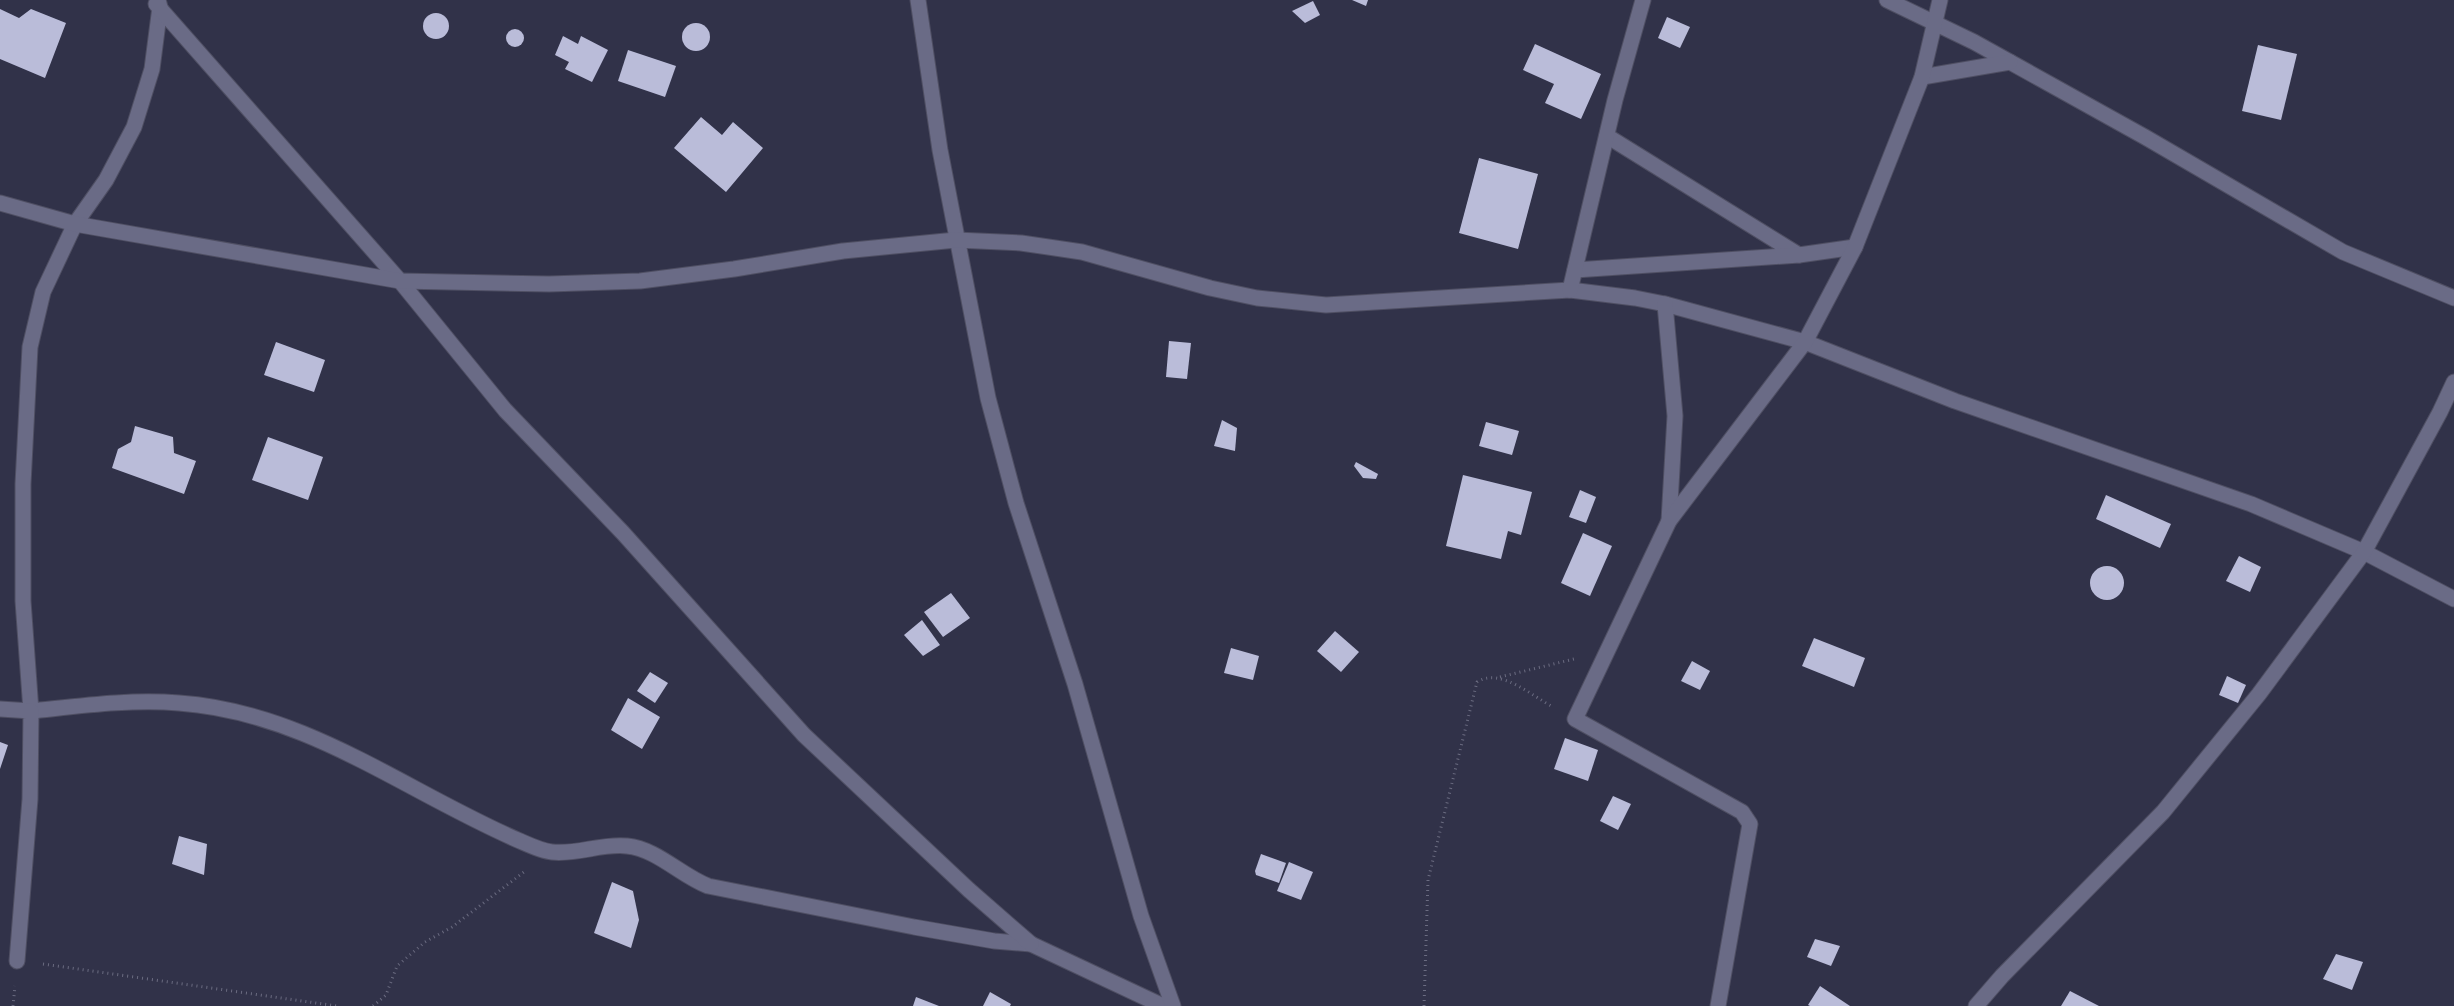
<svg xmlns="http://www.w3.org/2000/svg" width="2454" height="1006" font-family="'DejaVu Sans',sans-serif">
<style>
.building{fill:#babcd9}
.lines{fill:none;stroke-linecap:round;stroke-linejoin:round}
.minor-casing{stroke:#4f4f63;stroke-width:17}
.path{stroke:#6b6c81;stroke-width:3;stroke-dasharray:1 4;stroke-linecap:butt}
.minor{stroke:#6a6b86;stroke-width:15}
</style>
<rect width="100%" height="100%" fill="#313249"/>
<!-- building -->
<g class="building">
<polygon points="1352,0 1368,0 1366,6"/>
<polygon points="1313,1 1320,15 1305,23 1292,11"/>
<polygon points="0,9 19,18 31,9 66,23 45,78 0,59"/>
<circle cx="436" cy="26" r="13"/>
<polygon points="1667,17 1690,27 1680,48 1658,38"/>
<circle cx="696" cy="37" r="14"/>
<circle cx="515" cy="38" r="9"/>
<polygon points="563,36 578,44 581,36 608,50 592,82 565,69 569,62 555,55"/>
<polygon points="1535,44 1601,74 1581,119 1545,103 1554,84 1523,70"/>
<polygon points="2258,45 2297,54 2281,120 2242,111"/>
<polygon points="628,50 676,66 665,97 618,81"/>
<polygon points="701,117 722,135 733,122 763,148 726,192 674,148"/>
<polygon points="1479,158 1538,174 1518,249 1459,233"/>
<polygon points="1169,341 1191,343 1187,379 1166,377"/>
<polygon points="276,342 325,360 314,392 264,375"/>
<polygon points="1222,420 1237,428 1235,451 1214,446"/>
<polygon points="1486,422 1519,431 1512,455 1479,446"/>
<polygon points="135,426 173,437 174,453 196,461 184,494 112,468 118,449 131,442"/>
<polygon points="268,437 323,457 308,500 252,480"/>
<polygon points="1356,462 1378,474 1376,479 1363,478 1354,466"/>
<polygon points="1463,475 1532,492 1521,535 1508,531 1501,559 1446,546"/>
<polygon points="1580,490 1596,497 1586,523 1569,517"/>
<polygon points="2106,495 2171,524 2160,548 2096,519"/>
<polygon points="1583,533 1612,546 1590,596 1561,583"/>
<polygon points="2239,556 2261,567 2250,592 2226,581"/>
<circle cx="2107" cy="583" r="17"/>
<polygon points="951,593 970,618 943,637 924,612"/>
<polygon points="922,620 940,645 923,656 904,635"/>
<polygon points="1335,631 1359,652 1341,672 1317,651"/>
<polygon points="1814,638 1865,658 1854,687 1802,666"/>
<polygon points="1231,648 1259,656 1253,680 1224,673"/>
<polygon points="1692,661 1710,671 1700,690 1681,681"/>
<polygon points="650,672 668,683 655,703 637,691"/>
<polygon points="2227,676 2246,685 2238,703 2219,695"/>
<polygon points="628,698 660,717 642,749 611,730"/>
<polygon points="1565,738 1598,750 1588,781 1554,769"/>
<polygon points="0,742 8,745 0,769"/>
<polygon points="1613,796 1631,804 1618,830 1600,821"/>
<polygon points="179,836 207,844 204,875 172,864"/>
<polygon points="1261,854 1286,863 1279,883 1256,875 1255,871"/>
<polygon points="1289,862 1313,872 1301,900 1277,891"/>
<polygon points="612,882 633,891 639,920 631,948 594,933"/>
<polygon points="1815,939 1840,946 1831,966 1807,957"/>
<polygon points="2336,954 2363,962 2352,990 2323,979"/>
<polygon points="1820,986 1850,1006 1810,1006 1808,1005"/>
<polygon points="2070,991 2099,1006 2061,1006"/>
<polygon points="990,992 1011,1004 1010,1006 983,1006"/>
<polygon points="916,997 939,1006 913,1006"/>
</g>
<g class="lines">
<!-- minor casing -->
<g class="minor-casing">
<g id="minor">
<path d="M158,0L160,7L152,69L134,127L106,180L75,224L43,292L30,347L23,484V601L31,711C80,706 130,699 179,703C307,712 406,792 520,841C529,845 542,851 552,852C577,855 602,843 627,846C657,849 680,875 708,886L914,927L994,941L1031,944L1163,1006"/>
<polyline points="918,0 940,150 988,398 1016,503 1075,684 1141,916 1173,1006"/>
<polyline points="1887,0 1974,42 2145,137 2343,252 2454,298"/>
<polyline points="156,4 400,281 505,410 623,533 804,735 969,890 1031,944"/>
<polyline points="1922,77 2010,62"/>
<polyline points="1607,136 1799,255"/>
<polyline points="0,203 75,224 400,281 549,284 640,281 734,269 843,251 956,240 1021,243 1082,252 1210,288 1257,298 1326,305 1570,290 1635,298 1665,304 1805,342 1955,401 2251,504 2364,552 2454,599"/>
<polyline points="1575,270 1799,255 1855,247"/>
<polyline points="1570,290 1615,100 1643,0"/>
<polyline points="1665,304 1675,416 1669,521"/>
<polyline points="0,709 31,711 30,799 17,961"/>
<polyline points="1718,1006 1750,824 1742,812 1575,719 1669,521 1805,342 1855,247 1922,77 1940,0"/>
<polyline points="1976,1006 2002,976 2163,812 2259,694 2364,552 2440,412 2454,382"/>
</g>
</g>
<!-- path -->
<g class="path">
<polyline points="1500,677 1574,659"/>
<polyline points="43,964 337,1006"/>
<polyline points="13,1006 15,986"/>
<polyline points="373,1006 386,995 397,966 425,942 452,927 524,872"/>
<path d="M1424,1006L1428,880L1477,682C1500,667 1532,696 1553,707"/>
</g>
<!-- minor -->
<use href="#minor" class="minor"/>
</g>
</svg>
